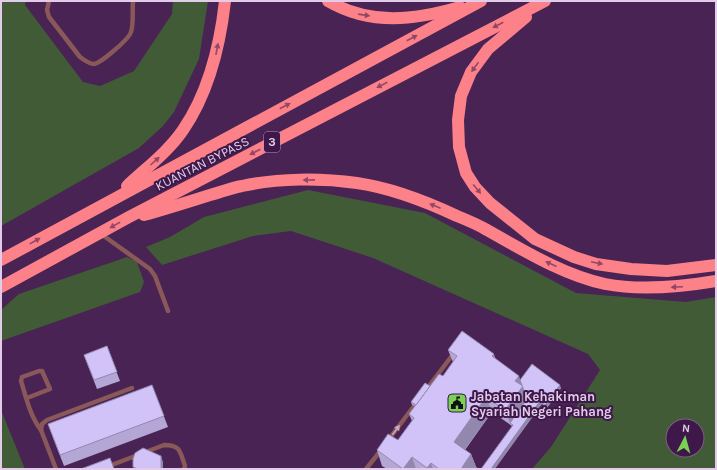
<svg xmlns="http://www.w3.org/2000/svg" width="717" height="470" font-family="Karla,sans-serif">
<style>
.green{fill:#415b36;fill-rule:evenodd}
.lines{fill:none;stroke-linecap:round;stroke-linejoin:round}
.lane{stroke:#8b5859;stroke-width:4.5}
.highway{stroke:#fd8189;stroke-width:12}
.wall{fill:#b4a7d5}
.shaded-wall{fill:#9288ae}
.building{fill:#d1c2f8;stroke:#9288ae}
.oneway{fill:#934766}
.oneway2{fill:#c8a9be}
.labels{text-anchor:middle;stroke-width:4;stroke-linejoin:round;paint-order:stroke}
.shield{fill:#3d1849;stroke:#b096ba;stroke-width:1}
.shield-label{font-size:12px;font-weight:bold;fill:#e2ccea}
.street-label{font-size:13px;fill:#e2ccea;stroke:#3d1849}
.poi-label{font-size:13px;font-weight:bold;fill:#e2ccea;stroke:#3d1849;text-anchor:start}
</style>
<rect width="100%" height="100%" fill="#482354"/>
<!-- green -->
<g class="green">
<polygon points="1,1 26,1 25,5 83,82 100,86 134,71 172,14 173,1 208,1 199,59 174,112 163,126 139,148 1,226"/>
<path d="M308,190L425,213L576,293L686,302L716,297V469H532L551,447L600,370L588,354L373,258L291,231L253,236L162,265L146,247L170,237L204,217ZM673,426H697V450H673Z"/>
<polygon points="127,257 137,262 144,282 140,292 1,341 1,310 19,294"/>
<polygon points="1,410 25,469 1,469"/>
</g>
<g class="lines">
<!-- lane -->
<g class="lane">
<path d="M49,1L47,10L49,17L80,57C84,60 89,64 94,64C101,63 129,39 131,32C134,23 132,11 133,1"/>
<polyline points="101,234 150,269 155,276 168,311"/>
<polyline points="426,390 454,353"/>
<path d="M27,398L50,389L42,371H39L22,377L21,381C26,397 30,416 41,430"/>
<polyline points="389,439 417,402"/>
<polyline points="56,469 41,430 42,424 47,420 132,388"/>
<path d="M101,469L164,445C181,445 180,452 185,466L184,469"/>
<polyline points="366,469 382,449"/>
</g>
<!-- highway -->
<g class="highway">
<path d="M328,1C371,26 415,20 460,7"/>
<polyline points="526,17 488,49 471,72 461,96 458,120 459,147 466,173 475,187 490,203 535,239 574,257 596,264 631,269 667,271 716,265"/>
<path d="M127,186C146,168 168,152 183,130C209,92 220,46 225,1"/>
<path d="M144,215C166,209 188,202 210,195C221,192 231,188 242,186C278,178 321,178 357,183C392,188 425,201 457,216C467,220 477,224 487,230C523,250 563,275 605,284C641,291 680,287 716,281"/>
<polyline points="1,260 481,1"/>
<polyline points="1,287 129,217 545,1"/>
</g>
</g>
<!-- wall -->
<g class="wall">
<polygon points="107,346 120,381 97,389 84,355"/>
<polygon points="448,350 496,359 520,380 561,388 547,408 542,404 512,426 492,412 465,450 471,454 476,467 479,469 387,469 382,466 377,450 398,440 412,421 409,414 415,406 412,405 411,402 443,376 453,362"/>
<polygon points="152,385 168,427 64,466 48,424"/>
</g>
<!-- shaded-wall -->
<g class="shaded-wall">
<polygon points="494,354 499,369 492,356"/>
<polygon points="519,376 528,402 510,423 505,410 515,381"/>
<polygon points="560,385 561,388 547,408 545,405"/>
<polygon points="486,397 492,412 459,457 454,442"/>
<polygon points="540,401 542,404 495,469 491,469"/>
<polygon points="471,454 477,469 461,469"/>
<polygon points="161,456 163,462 163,469 160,469"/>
<polygon points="412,457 416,469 403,469"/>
<polygon points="431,463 433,469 427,469 427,468"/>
</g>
<!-- building -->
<g class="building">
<polygon points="462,331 494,354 492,356 519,376 515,381 523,386 505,410 486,397 454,442 471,454 461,469 439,469 431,463 427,468 412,457 403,469 377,450 388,434 398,440 414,418 409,414 439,374 443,376 457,356 448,350"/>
<polygon points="107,346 117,372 94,380 84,355"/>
<polygon points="532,364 560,385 545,405 540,401 491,469 481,469 513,425 510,423 527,399 520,380"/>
<polygon points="425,383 430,386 416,405 411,402"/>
<polygon points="152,385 164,416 60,455 48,424"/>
<polygon points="143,448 161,456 161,468 160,469 138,469 133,467 133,459 135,453"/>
<polygon points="110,458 114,469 81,469"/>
</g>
<!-- one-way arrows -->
<defs><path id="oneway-solid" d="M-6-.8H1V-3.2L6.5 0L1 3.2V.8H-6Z"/></defs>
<g class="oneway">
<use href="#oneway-solid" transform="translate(364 15) rotate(8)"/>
<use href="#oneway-solid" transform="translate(498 25) rotate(153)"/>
<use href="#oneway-solid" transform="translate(412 38) rotate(-28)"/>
<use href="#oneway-solid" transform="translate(217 49) rotate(-79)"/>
<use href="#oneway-solid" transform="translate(475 67) rotate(126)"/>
<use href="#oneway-solid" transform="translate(382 85) rotate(153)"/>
<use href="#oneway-solid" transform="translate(285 106) rotate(-28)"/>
<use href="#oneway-solid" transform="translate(255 152) rotate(153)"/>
<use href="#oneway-solid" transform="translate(155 161) rotate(-42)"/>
<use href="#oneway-solid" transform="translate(309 180) rotate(179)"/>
<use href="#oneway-solid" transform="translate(477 189) rotate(50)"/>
<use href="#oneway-solid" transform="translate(435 206) rotate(-157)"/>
<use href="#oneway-solid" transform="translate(115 225) rotate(151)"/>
<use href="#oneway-solid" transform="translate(35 241) rotate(-29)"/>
<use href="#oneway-solid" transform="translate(597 263) rotate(12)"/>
<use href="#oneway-solid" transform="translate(551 264) rotate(-156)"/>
<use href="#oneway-solid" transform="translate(677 287) rotate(178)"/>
</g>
<use class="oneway2" href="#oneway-solid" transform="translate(396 430) rotate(-53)"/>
<!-- icons -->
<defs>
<g id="civic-square" transform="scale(1)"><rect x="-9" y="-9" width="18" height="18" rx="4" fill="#7bd156" stroke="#3d1849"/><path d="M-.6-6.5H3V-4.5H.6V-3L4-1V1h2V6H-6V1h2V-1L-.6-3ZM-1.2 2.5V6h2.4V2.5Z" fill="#111"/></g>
</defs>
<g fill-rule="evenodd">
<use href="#civic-square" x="457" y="403"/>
</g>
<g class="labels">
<!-- shield labels -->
<rect class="shield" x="264" y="132" width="16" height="20" rx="3"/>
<g class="shield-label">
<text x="272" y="146">3</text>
</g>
<!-- street labels -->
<g class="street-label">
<text transform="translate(202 163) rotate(-27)" y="5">KUANTAN BYPASS</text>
</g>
<!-- poi labels -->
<g class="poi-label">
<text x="471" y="401">Jabatan Kehakiman<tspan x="471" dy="15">Syariah Negeri Pahang</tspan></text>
</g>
</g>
<!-- border -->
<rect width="717" height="470" fill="none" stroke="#e2ccea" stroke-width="4"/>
<!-- north arrow -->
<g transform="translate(685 438) rotate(6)"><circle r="19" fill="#3d1849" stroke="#7f6089"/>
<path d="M0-3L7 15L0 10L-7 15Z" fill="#7bd156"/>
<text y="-6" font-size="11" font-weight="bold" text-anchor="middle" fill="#e2ccea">N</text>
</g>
</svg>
